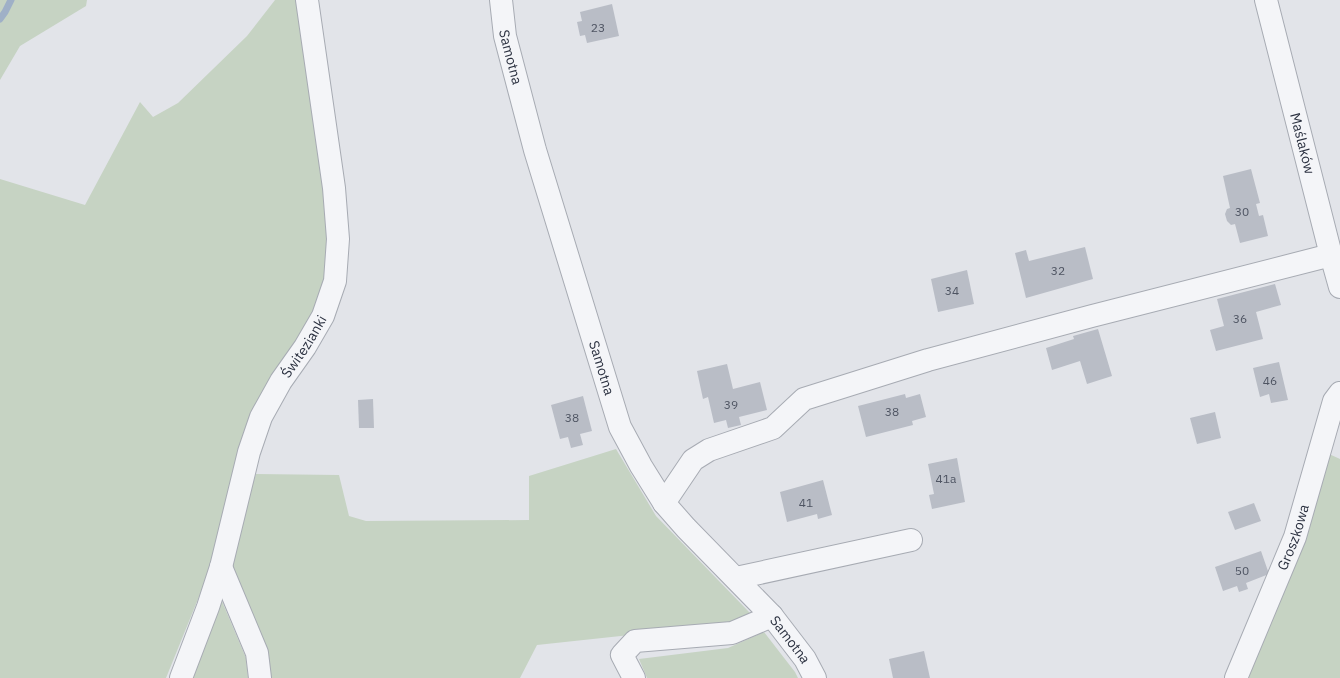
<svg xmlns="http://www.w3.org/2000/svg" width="1340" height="678" font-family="'IBM Plex Sans',sans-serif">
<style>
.green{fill:#c6d3c3}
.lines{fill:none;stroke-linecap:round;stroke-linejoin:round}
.stream{stroke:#9fb0c7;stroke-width:7}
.building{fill:#b9bdc6}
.minor-casing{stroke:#a7abb3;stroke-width:24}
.minor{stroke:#f4f5f8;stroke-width:22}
.labels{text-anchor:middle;stroke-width:3;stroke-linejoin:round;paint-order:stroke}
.number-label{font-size:12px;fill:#4e5462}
.street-label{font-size:14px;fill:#2b3140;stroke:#f1f3f7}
</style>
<rect width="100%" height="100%" fill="#e2e4e9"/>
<!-- green -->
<g class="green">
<polygon points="0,0 87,0 86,6 20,46 0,80"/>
<polygon points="275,0 302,0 330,190 330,279 314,313 166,678 0,678 0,179 85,205 140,102 153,117 178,103 247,36"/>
<polygon points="616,449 656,516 750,613 723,625 537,645 520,678 270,678 227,562 256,474 339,475 349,516 366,521 529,520 529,476"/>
<polygon points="1329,454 1340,459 1340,678 1248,678"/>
<polygon points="221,599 246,658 248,678 189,678"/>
<polygon points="764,632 795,672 798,678 647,678 639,659 728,648"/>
</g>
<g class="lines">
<!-- stream -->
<polyline class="stream" points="0,19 5,12 11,0"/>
</g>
<!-- building -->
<g class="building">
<polygon points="612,4 619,36 587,43 585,35 580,36 577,22 582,21 580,12"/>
<polygon points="1251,169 1260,203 1256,204 1259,216 1263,215 1268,236 1240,243 1235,224 1231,225 1227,221 1225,214 1227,209 1230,208 1223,176"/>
<polygon points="1085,247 1093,279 1026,298 1015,253 1026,250 1029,261"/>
<polygon points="967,270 974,304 938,312 931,279"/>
<polygon points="1275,284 1281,305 1256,312 1263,339 1216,351 1210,330 1224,326 1217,299"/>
<polygon points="1098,329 1112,376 1087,384 1080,361 1052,370 1046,348 1074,339 1073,336"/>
<polygon points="1279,362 1288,400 1271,403 1269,394 1260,397 1253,368"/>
<polygon points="727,364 733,389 760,382 767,410 739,417 741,425 728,428 726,420 714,423 708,397 703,399 697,371"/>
<polygon points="905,394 906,398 920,394 926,417 912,421 913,425 866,437 858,406"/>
<polygon points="583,396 592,431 580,434 583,445 571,448 568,437 560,439 551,405"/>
<polygon points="373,399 374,428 359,428 358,400"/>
<polygon points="1215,412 1221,438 1197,444 1190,418"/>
<polygon points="957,458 965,502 932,509 929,495 934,494 928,464"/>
<polygon points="823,480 832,515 818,519 817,514 787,522 780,492"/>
<polygon points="1254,503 1261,521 1235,530 1228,512"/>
<polygon points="1261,551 1269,574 1246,583 1248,589 1239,592 1237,586 1223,591 1215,567"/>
<polygon points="924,651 930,678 893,678 889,659"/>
</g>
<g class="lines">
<!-- minor casing -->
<g class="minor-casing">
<g id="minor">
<path id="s1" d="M501,0L505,36L535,150L620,427L641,466L664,503L686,528L772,616L805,659L815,678"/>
<path id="s2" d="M1266,0L1331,255L1340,287"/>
<polyline points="664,503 693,460 709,450 773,428 804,399 928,360 1092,316 1331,255"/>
<polyline points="221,567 257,653 260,678"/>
<polyline points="736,578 911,540"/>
<path id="s3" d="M181,678L208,607L221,567L249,452L261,417L281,381L305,347L323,316L335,281L338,239L334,188L307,0"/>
<polyline points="634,678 622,655 635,641 732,633 772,616"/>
<path id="s4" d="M1236,678L1295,537L1334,401L1340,393"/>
</g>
</g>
<!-- minor -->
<use href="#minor" class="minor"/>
</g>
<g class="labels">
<!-- number labels -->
<g class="number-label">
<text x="598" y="32">23</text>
<text x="1242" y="216">30</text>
<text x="1058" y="275">32</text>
<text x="952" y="295">34</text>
<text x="1240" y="323">36</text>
<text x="1270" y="385">46</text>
<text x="731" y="409">39</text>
<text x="892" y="416">38</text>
<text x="572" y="422">38</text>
<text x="946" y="483">41a</text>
<text x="806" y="507">41</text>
<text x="1242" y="575">50</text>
</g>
<!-- street labels -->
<g class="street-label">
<text dy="5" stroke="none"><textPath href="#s1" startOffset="58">Samotna</textPath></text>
<text dy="5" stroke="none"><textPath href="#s2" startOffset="148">Maślaków</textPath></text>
<text dy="5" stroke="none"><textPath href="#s3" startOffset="356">Świtezianki</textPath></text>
<text dy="5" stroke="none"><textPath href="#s1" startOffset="382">Samotna</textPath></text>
<text dy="5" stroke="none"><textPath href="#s4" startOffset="152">Groszkowa</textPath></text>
<text dy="5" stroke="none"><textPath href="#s1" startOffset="718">Samotna</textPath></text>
</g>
</g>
</svg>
